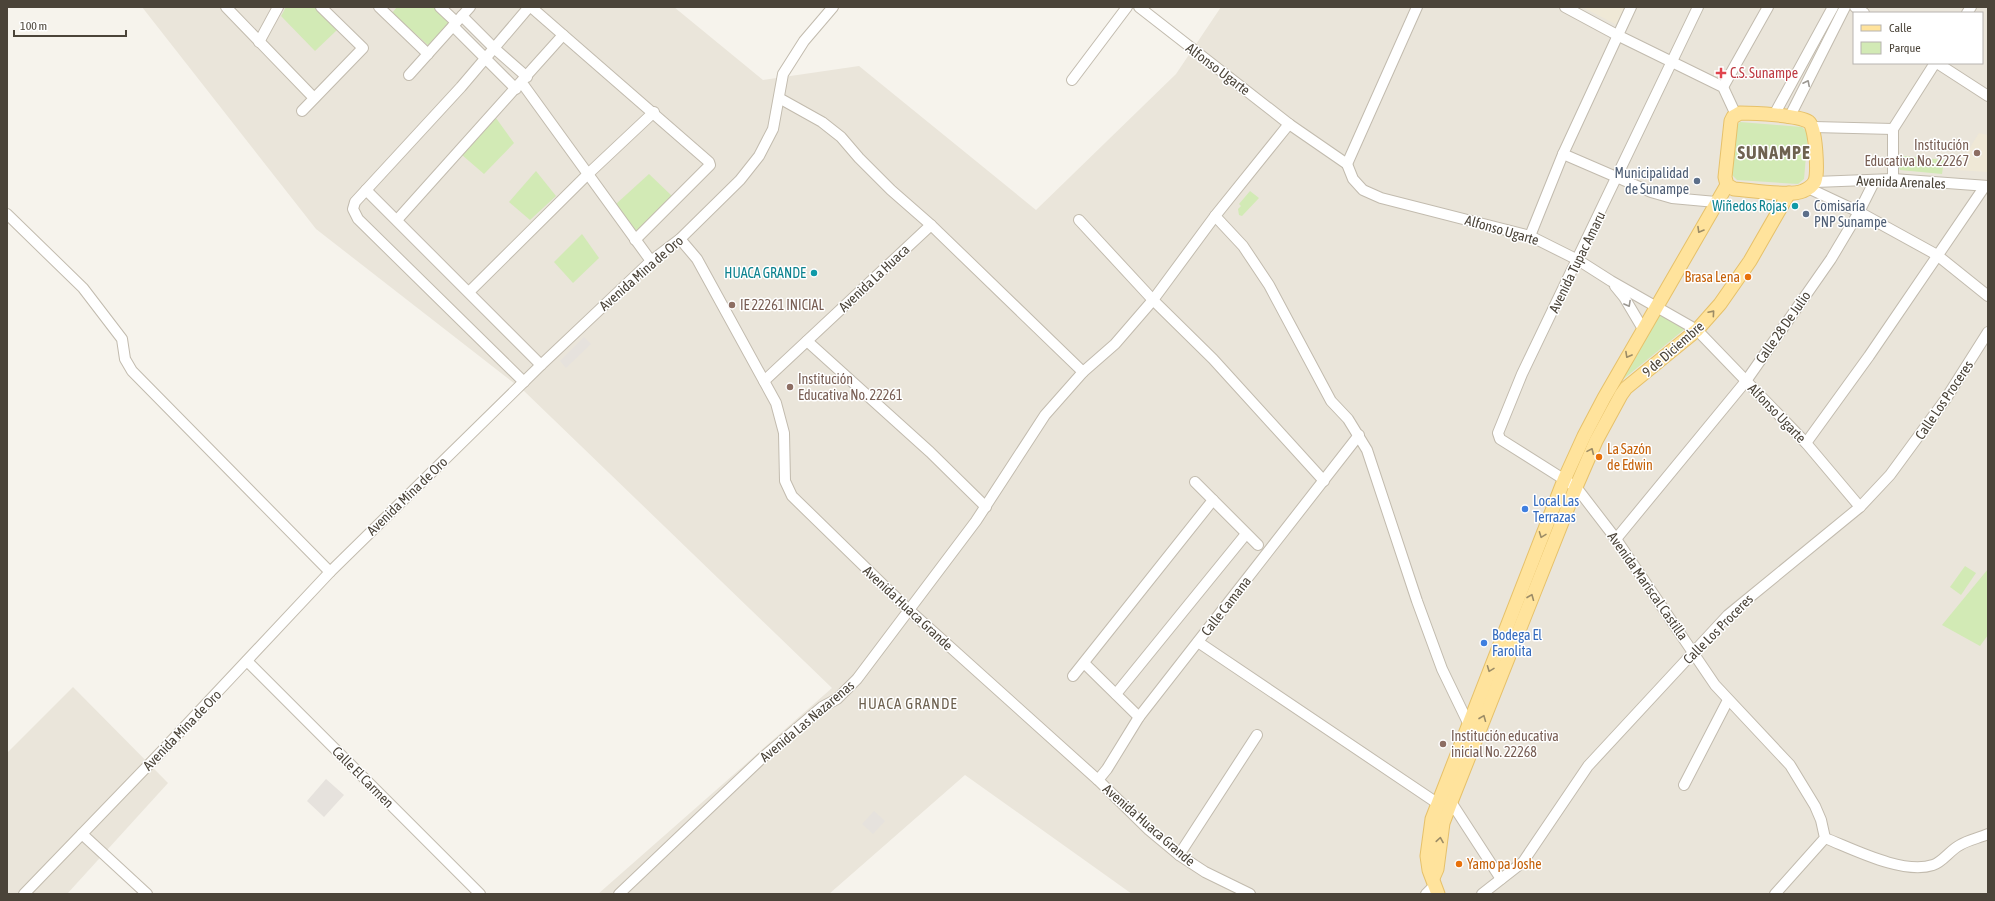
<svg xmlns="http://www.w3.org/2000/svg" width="1995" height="901" font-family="'Asap Condensed',sans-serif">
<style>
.residential{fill:#eae5da;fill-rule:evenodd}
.industrial{fill:#e6e2dd}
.education{fill:#efe8d6}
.green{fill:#d2eab5}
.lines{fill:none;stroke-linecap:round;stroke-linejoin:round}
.minor-casing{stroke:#c2bbae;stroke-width:12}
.major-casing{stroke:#e6c16a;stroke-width:15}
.minor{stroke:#fff;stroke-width:10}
.major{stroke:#ffe39c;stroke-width:13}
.oneway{stroke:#9c9892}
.oneway2{stroke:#9c8c66}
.health-dot{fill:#e0444e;stroke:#fff;stroke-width:1.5}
.education-dot{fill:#8d6e63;stroke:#fff;stroke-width:1.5}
.service-dot{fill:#5c6f8a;stroke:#fff;stroke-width:1.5}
.culture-dot{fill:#0f9aa8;stroke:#fff;stroke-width:1.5}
.food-dot{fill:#e8710a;stroke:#fff;stroke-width:1.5}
.shop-dot{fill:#3f7fe0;stroke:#fff;stroke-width:1.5}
.labels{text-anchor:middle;stroke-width:3;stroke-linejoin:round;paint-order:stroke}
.street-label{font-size:14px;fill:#4b4439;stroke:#fff}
.health-label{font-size:14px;fill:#be3a42;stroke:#fff;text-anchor:start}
.education-label{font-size:14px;fill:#785e54;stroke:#fff;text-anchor:start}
.service-label{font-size:14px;fill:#4e5e75;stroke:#fff;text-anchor:end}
.culture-label{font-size:14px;fill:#0d838f;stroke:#fff;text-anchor:end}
.food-label{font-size:14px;fill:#c56008;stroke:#fff;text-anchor:start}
.shop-label{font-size:14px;fill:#366cbe;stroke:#fff;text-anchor:start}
.neighbourhood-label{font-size:15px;letter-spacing:1px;fill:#6e6250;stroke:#fff}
.district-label{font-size:18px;font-weight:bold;letter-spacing:1px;fill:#6e6250;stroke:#fff}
</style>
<rect width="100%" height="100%" fill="#f6f3ec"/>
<!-- residential -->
<g class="residential">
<path d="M142,7H674L763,80L859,66L1036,210L1176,74L1221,7H1988V894H1132L965,775L829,894H598L832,688L524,391L316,229ZM1854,13H1982V63H1854Z"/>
<polygon points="73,687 168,783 67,894 7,894 7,753"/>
</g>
<!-- industrial -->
<g class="industrial">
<polygon points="584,337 591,344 566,368 560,361"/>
<polygon points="326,779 344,795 324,817 307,801"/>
<polygon points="874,811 885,821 873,834 862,824"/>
</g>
<!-- education -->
<g class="education">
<polygon points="1582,7 1628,7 1619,26"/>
<polygon points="1979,133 1988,135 1988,172 1956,170"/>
</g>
<!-- green -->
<g class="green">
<polygon points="286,7 314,7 337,30 315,51 281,16"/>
<polygon points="397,7 434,7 450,22 429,46 392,13"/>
<polygon points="496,118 514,143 484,174 462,155"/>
<polygon points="1740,122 1802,127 1808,133 1804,179 1798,184 1737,180 1731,174 1734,128"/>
<polygon points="1894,155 1944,160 1942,174 1900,170"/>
<polygon points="536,171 556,196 530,220 509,202"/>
<polygon points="649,174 672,196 637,233 616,204"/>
<polygon points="1250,191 1259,198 1242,216 1239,215 1238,209 1241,206 1239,204"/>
<polygon points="582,234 599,258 573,283 554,262"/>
<polygon points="1659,314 1686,328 1621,381"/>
<polygon points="1965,566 1976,573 1961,595 1950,587"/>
<polygon points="1988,569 1988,635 1980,646 1942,625"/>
</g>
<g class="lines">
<!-- minor casing -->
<g class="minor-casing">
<g id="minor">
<polyline points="226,7 314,98"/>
<polyline points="379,7 428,54"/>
<polyline points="440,7 456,22"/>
<polyline points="531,7 709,162 710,165 635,240"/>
<polyline points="1139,7 1289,124 1347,164 1353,179 1363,190 1381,198 1530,236 1578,260 1611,281 1697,330 1806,443 1860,507"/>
<polyline points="1565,7 1617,35 1723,87 1736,115"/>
<polyline points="1698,7 1522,374 1498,433 1500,439 1576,487 1616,539 1715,685 1790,765 1815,806 1821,820 1825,838 1775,894"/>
<polyline points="1855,7 1864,13"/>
<polyline points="1967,13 1971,7"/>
<polyline points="462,16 494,48 527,77"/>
<polyline points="453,26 516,89"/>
<polyline points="259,42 278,7"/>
<polyline points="1937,63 1988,96"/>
<polyline points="409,75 470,7"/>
<polyline points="1072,80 1127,7"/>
<polyline points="522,83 651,261"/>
<polyline points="1723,87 1768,7"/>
<polyline points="779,98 822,122 841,137 859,158 891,190 931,225 1083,372"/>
<polyline points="302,111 363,48 321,7"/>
<polyline points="1774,115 1833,7"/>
<polyline points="1789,118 1845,7"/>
<polyline points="1814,127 1893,129"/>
<polyline points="1563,154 1651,192 1672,198 1716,202"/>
<polyline points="1347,164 1417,7"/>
<polyline points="1893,179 1893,129 1935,63"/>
<polyline points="1815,182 1893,179 1988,186"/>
<polyline points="1808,188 1859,212 1937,255 1988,296"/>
<polyline points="366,190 541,365"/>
<polyline points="7,214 83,288 122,339 125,359 132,371 330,572"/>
<polyline points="1215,216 1243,246 1269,285 1331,401 1348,419 1367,450 1417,601 1442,669 1471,729"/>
<polyline points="397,220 563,35"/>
<polyline points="1079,220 1153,300 1213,359 1324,481"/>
<polyline points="1530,236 1563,154 1631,7"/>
<polyline points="680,239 697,259 776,403 784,433 785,481 792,496 909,610 1098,780 1149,830 1179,855 1205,872 1250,894"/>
<polyline points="1615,286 1624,297 1643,329"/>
<polyline points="469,292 588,174 654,112"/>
<polyline points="807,341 930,452 986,507"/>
<polyline points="764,381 931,225"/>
<polyline points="524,382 358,219 353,209 355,202 461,87 529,7"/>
<polyline points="1806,443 1869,356 1985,186"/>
<polyline points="1195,482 1258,545"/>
<polyline points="1616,539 1746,381 1831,259 1859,212 1875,180"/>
<polyline points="1198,642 1437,803"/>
<polyline points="247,661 480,894"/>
<polyline points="1084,663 1139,717"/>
<polyline points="1073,676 1213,500"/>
<polyline points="1116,694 1246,534"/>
<polyline points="1098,780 1107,769 1139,717 1359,435"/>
<polyline points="1684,785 1728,700"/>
<polyline points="1451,802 1501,879"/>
<polyline points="82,834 147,894"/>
<path d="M1825,838C1853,849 1903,875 1933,865C1943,862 1950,850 1960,845C1968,840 1979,838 1988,834"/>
<polyline points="1179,855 1257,735"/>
<polyline points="24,894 162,751 330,572 541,365 651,261 680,239 740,180 759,156 773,129 783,74 804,41 833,7"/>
<polyline points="619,894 761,759 822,707 837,699 857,679 976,521 1045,415 1083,372 1115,344 1153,300 1215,216 1289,124"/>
<polyline points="1426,894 1435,885"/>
<polyline points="1482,894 1523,862 1588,766 1728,615 1860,507 1890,475 1945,400 1988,332"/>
</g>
</g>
<!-- major casing -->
<g class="major-casing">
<g id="major">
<path d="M1740,113C1754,113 1798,115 1809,122C1816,127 1818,173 1815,181C1813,185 1808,189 1803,191C1790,197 1750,190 1734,189L1727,185L1725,177L1731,121L1733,117Z"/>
<polyline points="1433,878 1437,869 1443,823 1451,802 1576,487 1596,441 1621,395 1626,388 1697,330 1720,304 1750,261 1789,193"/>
<polyline points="1438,894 1429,870 1427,856 1432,819 1564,480 1584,436 1604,398 1727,185"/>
</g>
</g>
<!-- minor -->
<use href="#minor" class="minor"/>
<!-- major -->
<use href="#major" class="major"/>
</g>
<!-- one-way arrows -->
<defs><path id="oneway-chevron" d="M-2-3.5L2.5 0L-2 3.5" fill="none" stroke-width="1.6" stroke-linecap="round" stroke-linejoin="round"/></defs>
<g class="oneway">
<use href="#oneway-chevron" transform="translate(1807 83) rotate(-63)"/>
<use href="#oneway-chevron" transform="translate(1628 304) rotate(61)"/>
</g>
<g class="oneway2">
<use href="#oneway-chevron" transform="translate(1700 230) rotate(120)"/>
<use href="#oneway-chevron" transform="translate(1712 313) rotate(-49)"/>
<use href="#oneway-chevron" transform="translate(1628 355) rotate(119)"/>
<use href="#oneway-chevron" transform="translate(1591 451) rotate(-66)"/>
<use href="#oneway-chevron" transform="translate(1542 535) rotate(111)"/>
<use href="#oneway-chevron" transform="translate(1531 597) rotate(-68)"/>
<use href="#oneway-chevron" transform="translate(1490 669) rotate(111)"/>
<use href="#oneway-chevron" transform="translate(1483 718) rotate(-68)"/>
<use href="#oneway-chevron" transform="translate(1440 840) rotate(-81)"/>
</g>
<!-- markers -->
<path class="health-dot" d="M1719 67h4v4h4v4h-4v4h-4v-4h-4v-4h4z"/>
<g class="education-dot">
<circle cx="1977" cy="153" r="4"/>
<circle cx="732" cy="305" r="4"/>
<circle cx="790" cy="387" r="4"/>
<circle cx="1443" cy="744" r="4"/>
</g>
<g class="service-dot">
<circle cx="1697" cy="181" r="4"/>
<circle cx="1806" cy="214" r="4"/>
</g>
<g class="culture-dot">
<circle cx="1795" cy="206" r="4"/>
<circle cx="814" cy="273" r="4"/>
</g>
<g class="food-dot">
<circle cx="1748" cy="277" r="4"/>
<circle cx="1599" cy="457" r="4"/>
<circle cx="1459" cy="864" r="4"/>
</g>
<g class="shop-dot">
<circle cx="1525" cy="509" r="4"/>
<circle cx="1484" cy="643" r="4"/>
</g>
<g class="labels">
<!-- street labels -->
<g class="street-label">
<text transform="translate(1218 69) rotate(37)" y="5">Alfonso Ugarte</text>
<text transform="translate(1901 182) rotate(2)" y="5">Avenida Arenales</text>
<text transform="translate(1502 230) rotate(16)" y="5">Alfonso Ugarte</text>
<text transform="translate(1577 262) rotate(-64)" y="5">Avenida Tupac Amaru</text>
<text transform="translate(641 273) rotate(-41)" y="5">Avenida Mina de Oro</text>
<text transform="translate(874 278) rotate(-43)" y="5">Avenida La Huaca</text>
<text transform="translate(1783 327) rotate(-55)" y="5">Calle 28 De Julio</text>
<text transform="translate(1673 349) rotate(-41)" y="5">9 de Diciembre</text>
<text transform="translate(1944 400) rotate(-56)" y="5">Calle Los Proceres</text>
<text transform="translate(1777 413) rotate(46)" y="5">Alfonso Ugarte</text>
<text transform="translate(407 496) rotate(-44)" y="5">Avenida Mina de Oro</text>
<text transform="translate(1648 586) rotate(55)" y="5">Avenida Mariscal Castilla</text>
<text transform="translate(1226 606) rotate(-52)" y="5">Calle Camana</text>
<text transform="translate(908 608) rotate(43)" y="5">Avenida Huaca Grande</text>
<text transform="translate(1718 629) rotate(-45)" y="5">Calle Los Proceres</text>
<text transform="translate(807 721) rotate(-40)" y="5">Avenida Las Nazarenas</text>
<text transform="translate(182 730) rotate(-46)" y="5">Avenida Mina de Oro</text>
<text transform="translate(363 777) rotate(45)" y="5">Calle El Carmen</text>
<text transform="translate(1149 825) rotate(41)" y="5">Avenida Huaca Grande</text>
</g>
<!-- health labels -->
<g class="health-label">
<text x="1730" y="78">C.S. Sunampe</text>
</g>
<!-- education labels -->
<g class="education-label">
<text x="1969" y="150" text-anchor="end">Institución<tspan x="1969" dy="16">Educativa No. 22267</tspan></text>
<text x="740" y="310">IE 22261 INICIAL</text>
<text x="798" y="384">Institución<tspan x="798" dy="16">Educativa No. 22261</tspan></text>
<text x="1451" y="741">Institución educativa<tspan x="1451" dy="16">inicial No. 22268</tspan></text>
</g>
<!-- service labels -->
<g class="service-label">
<text x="1689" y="178">Municipalidad<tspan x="1689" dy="16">de Sunampe</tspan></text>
<text x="1814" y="211" text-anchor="start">Comisaría<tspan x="1814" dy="16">PNP Sunampe</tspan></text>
</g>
<!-- culture labels -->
<g class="culture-label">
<text x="1787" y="211">Wiñedos Rojas</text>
<text x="806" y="278">HUACA GRANDE</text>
</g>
<!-- food labels -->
<g class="food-label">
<text x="1740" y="282" text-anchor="end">Brasa Lena</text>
<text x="1607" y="454">La Sazón<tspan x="1607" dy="16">de Edwin</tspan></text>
<text x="1467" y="869">Yamo pa Joshe</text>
</g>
<!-- shop labels -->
<g class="shop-label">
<text x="1533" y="506">Local Las<tspan x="1533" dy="16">Terrazas</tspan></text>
<text x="1492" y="640">Bodega El<tspan x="1492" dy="16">Farolita</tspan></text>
</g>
<!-- neighbourhood labels -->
<g class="neighbourhood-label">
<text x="908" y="709">HUACA GRANDE</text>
</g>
<!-- district labels -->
<g class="district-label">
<text x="1774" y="159">SUNAMPE</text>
</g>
</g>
<!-- border -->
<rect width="1995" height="901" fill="none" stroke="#4b4439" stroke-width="16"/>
<!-- legend -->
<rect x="1853" y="12" width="130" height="52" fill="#ffffff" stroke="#b7b4b0"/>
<rect x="1861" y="25" width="20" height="6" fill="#ffe39c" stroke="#b7b4b0"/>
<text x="1889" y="32" font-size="12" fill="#4b4439">Calle</text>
<rect x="1861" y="42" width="20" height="12" fill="#d2eab5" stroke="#b7b4b0"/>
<text x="1889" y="52" font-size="12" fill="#4b4439">Parque</text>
<!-- scale -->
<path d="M14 30v6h112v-6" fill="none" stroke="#4b4439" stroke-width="2"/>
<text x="20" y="30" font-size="12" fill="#4b4439" stroke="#ffffff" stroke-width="3" paint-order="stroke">100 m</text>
</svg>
